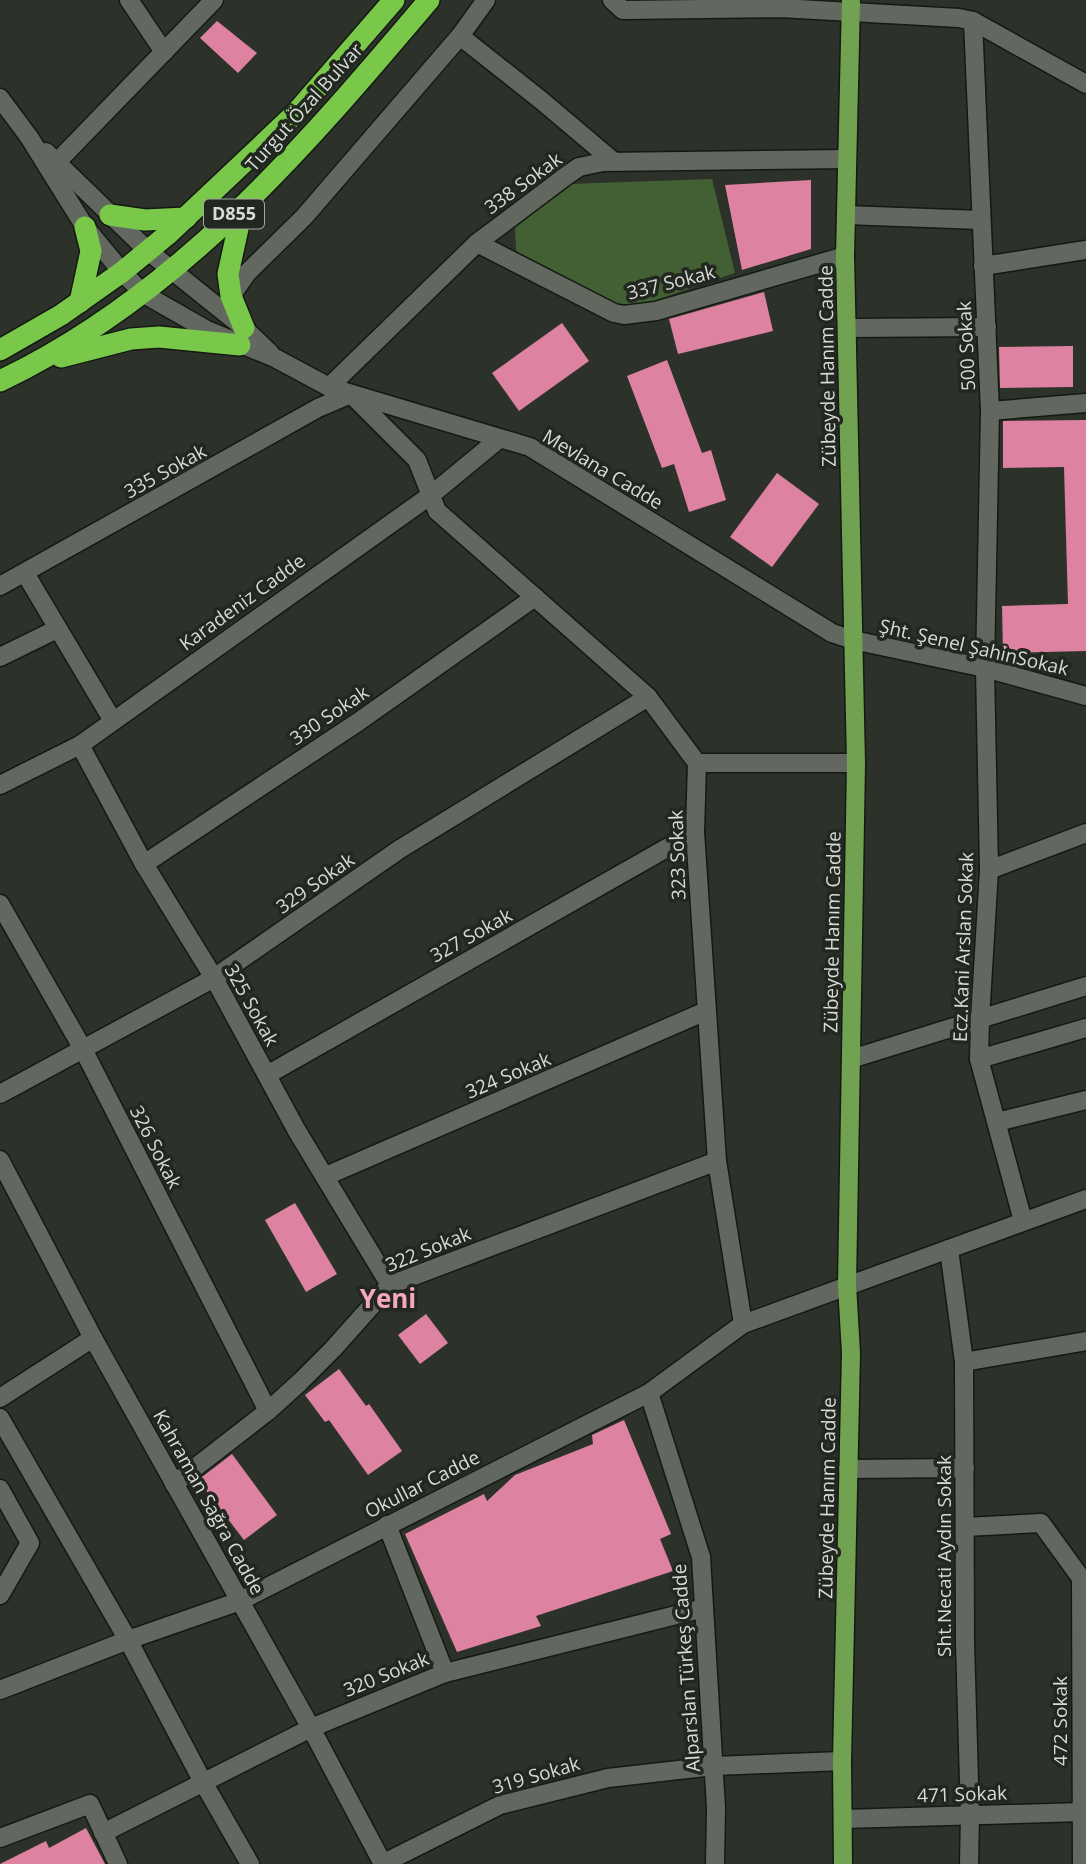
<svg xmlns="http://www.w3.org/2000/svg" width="1086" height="1864" font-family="'Open Sans',sans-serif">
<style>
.green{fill:#426033}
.building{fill:#de82a2}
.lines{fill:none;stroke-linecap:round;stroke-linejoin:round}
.minor-casing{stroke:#141912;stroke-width:21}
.major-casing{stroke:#141912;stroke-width:21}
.highway-casing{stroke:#141912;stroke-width:24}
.minor{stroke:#62685f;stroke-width:18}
.major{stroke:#70a252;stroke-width:18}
.highway{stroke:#79c84a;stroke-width:21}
.labels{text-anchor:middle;stroke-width:7;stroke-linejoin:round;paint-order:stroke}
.shield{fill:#222820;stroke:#a1a59f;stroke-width:2}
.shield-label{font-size:18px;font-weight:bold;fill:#d7dbd6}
.street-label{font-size:19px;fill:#d7dbd6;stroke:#222820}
.district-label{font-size:26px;font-weight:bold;fill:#f8a7c1;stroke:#222820}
</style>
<rect width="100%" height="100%" fill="#2c3229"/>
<!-- green -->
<polygon class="green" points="712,179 735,273 644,304 618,308 520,258 516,249 515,228 569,184"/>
<!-- building -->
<g class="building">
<polygon points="217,21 257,53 238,73 200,38"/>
<polygon points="811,180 811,249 742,270 725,185"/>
<polygon points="764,292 773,331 678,354 669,319"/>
<polygon points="562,323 589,361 519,411 492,373"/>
<polygon points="1073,346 1073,387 1000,388 999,347"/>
<polygon points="667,360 702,453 711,450 726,500 689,512 674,464 662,468 627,376"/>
<polygon points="1086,420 1086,651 1003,653 1002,606 1068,604 1064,467 1003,468 1003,421"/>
<polygon points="777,473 819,504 772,567 730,537"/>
<polygon points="295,1203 337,1274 306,1292 265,1220"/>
<polygon points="426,1314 448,1343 420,1364 398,1335"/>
<polygon points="339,1369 366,1406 369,1404 402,1451 368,1475 329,1420 325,1422 305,1395"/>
<polygon points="624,1420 671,1534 660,1539 673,1571 536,1616 541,1626 457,1652 405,1534 484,1494 487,1501 515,1475 593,1444 592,1435"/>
<polygon points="232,1454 277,1515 244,1540 198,1480"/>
<polygon points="86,1828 105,1864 0,1864 46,1841 49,1848"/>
</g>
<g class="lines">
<!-- minor casing -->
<g class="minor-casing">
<g id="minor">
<polyline points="129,0 164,52"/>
<polyline points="612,0 623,10 780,8 959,18 973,21 1086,84"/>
<polyline points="973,21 990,411 985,668 989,870 980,1019 979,1059 1023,1221"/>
<polyline points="460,36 542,101 613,161"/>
<polyline points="0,98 29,137 85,227 122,272 144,294 207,330 275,358 329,387 530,447 832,633 853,640 985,668 1086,696"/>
<polyline points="46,152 148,251 244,328 270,353"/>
<polyline points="57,162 214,0"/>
<polyline points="846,215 981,220"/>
<polyline points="477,243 614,313 624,315 656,311 845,256"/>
<polyline points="983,266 1086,250"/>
<polyline points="231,296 247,273 304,217 460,36 486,0"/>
<polyline points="847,328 987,327"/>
<polyline points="329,387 477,243 566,176 579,167 603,162 846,159"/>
<polyline points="990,411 1086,403"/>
<polyline points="25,573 113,721"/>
<polyline points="0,586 318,408 351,394 417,460 437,511 648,697 697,763 695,832 717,1161 743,1324"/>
<polyline points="0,657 57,629"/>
<polyline points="80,745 144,864 214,978 297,1131 390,1285"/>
<polyline points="697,763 856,763"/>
<polyline points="0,785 80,745 431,495 499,439"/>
<polyline points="144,864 358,722 535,597"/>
<polyline points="989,870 1086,833"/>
<polyline points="0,904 83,1049 268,1411"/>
<polyline points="851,1059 1086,986"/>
<polyline points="979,1059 1086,1028"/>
<polyline points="267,1075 695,832"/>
<polyline points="0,1094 214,978 400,849 648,697"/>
<polyline points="997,1122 1086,1100"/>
<polyline points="0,1160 93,1338 311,1728 383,1864"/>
<polyline points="326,1176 706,1011"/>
<polyline points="949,1249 964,1362 965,1643 970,1815 969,1864"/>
<polyline points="964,1362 1086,1341"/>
<polyline points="649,1393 701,1557 716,1808 715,1864"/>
<polyline points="0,1398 93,1338"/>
<polyline points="0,1418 128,1640 203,1782 250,1864"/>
<polyline points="848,1469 965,1468"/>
<polyline points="174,1484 268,1411 300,1382 333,1349 390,1285 717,1161"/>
<polyline points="0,1489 30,1543 0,1595"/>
<polyline points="387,1525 445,1673"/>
<polyline points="965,1527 1041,1523 1086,1585"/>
<polyline points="1081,1578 1082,1864"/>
<polyline points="0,1690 128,1640 240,1601 649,1393 743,1324 1086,1199"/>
<polyline points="843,1819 1082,1812"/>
<polyline points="103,1833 311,1728 445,1673 704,1608"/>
<polyline points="0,1838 90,1804 118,1864"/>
<polyline points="382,1864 500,1805 608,1778 714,1766 842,1761"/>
</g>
</g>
<!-- major casing -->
<g class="major-casing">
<polyline id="major" points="843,1864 842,1761 851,1353 847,1285 856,763 845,256 851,0"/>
</g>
<!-- highway casing -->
<g class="highway-casing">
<g id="highway">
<polyline points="243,206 228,274 231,296 244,328"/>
<polyline points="110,215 145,220 186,218"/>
<polyline points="80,302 91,251 85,227"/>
<polyline points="0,350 61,315 122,272 167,235 296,113 394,0"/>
<polyline points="61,357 131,339 159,337 240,345"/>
<path d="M0,381C178,296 304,148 429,0"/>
</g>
</g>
<!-- minor -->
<use href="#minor" class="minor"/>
<!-- major -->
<use href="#major" class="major"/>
<!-- highway -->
<use href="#highway" class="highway"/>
</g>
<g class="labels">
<!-- shield labels -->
<rect class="shield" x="204" y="199.5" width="60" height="29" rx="5"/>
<g class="shield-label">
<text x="234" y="220">D855</text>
</g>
<!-- street labels -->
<g class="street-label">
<text transform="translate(304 107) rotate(-48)" y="7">Turgut Özal Bulvar</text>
<text transform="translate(523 183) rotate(-36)" y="7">338 Sokak</text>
<text transform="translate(671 282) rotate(-14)" y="7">337 Sokak</text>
<text transform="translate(966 346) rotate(-93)" y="7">500 Sokak</text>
<text transform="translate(827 366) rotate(-91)" y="7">Zübeyde Hanım Cadde</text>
<text transform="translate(603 469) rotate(31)" y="7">Mevlana Cadde</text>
<text transform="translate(165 471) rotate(-29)" y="7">335 Sokak</text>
<text transform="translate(242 602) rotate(-36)" y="7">Karadeniz Cadde</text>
<text transform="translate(974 647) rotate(13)" y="7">Şht. Şenel ŞahinSokak</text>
<text transform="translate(329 715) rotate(-34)" y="7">330 Sokak</text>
<text transform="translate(677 855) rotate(-92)" y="7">323 Sokak</text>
<text transform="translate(315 883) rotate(-35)" y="7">329 Sokak</text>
<text transform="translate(832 932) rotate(-89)" y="7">Zübeyde Hanım Cadde</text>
<text transform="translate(471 935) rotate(-29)" y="7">327 Sokak</text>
<text transform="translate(963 947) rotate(-88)" y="7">Ecz.Kani Arslan Sokak</text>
<text transform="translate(252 1005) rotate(61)" y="7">325 Sokak</text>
<text transform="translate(508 1075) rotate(-23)" y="7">324 Sokak</text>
<text transform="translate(156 1147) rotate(63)" y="7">326 Sokak</text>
<text transform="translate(428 1249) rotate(-22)" y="7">322 Sokak</text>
<text transform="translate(422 1484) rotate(-27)" y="7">Okullar Cadde</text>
<text transform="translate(827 1498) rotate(-89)" y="7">Zübeyde Hanım Cadde</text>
<text transform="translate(209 1502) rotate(61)" y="7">Kahraman Sağra Cadde</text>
<text transform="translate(944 1556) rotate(-90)" y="7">Sht.Necati Aydın Sokak</text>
<text transform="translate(686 1668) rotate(-94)" y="7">Alparslan Türkeş Cadde</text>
<text transform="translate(386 1674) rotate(-22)" y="7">320 Sokak</text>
<text transform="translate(1060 1721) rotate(-90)" y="7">472 Sokak</text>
<text transform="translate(536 1775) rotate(-16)" y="7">319 Sokak</text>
<text transform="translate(962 1794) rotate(-2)" y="7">471 Sokak</text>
</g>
<!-- district labels -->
<g class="district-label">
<text x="388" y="1308">Yeni</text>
</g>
</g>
</svg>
